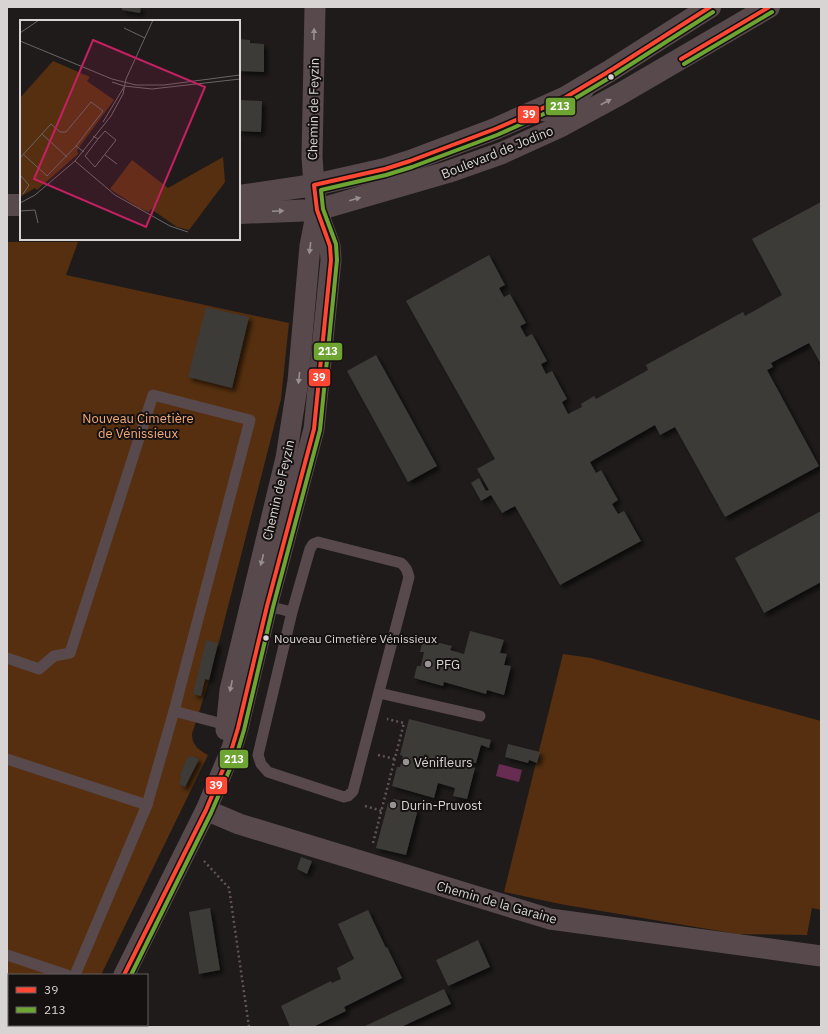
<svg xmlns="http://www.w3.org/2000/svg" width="828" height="1034" font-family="'IBM Plex Sans',sans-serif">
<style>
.green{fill:#552f0f}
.water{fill:#672c52}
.building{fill:#3d3a39;filter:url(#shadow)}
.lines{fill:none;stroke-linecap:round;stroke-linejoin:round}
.path{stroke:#5f5557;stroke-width:2.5;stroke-dasharray:2 3;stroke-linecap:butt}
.service{stroke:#58494d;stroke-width:11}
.minor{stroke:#58494d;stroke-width:21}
.tertiary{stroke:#58494d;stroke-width:22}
.bus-1-casing{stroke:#161111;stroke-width:7}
.bus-2-casing{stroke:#161111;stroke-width:7}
.bus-1{stroke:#ff4734;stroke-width:4}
.bus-2{stroke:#6da432;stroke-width:4}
.oneway{fill:#988e90}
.bus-dot{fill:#d8d4d4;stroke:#161111;stroke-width:1.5}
.poi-dot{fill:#979393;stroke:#161111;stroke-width:1.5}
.labels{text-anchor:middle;stroke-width:4;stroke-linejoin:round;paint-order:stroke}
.bus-label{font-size:12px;fill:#d8d4d4;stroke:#161111;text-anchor:start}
.street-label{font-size:13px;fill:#d8d4d4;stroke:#161111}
.park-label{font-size:13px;fill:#f3ab78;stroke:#161111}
.poi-label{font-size:13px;fill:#d8d4d4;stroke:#161111;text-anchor:start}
.inset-road{fill:none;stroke:#696565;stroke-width:1}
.view{fill:#c32161;fill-opacity:0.15;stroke:#c32161;stroke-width:2}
.inset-edge{fill:none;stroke:#d8d4d4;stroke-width:2}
.line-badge{stroke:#161111;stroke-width:1.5}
.badge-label{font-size:11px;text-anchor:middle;font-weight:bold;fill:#fff}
</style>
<defs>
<filter id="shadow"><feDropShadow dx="3.5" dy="3.5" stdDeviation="2" flood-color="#0009"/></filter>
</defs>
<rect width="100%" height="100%" fill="#1f1b1b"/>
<!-- green -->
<g class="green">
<path d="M7,242H78L66,275L289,323L281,399L209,681L192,734C192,746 199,750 208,755L101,975H9V1025H77L76,1027H7Z"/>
<polygon points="563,654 591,658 821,721 821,910 812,908 807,935 737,934 560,904 504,892"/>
</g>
<!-- water -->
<polygon class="water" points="499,764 522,770 519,782 496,776"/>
<!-- building -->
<g class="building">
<polygon points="122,7 141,7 140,13 122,10"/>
<polygon points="239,39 250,40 250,43 264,44 264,72 239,71"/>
<polygon points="239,100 262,101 261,132 239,131"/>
<polygon points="821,202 821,364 809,343 771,363 773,367 767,370 819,466 725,517 675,427 660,435 655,425 590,462 596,473 601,470 618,500 612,504 618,514 624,511 641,541 560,585 515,506 502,513 491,495 481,501 471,483 479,478 486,491 489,490 477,469 495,459 406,301 489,255 505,285 499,288 504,297 510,294 526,323 520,326 526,337 532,334 547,361 541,364 546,374 552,371 567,399 562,402 568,414 582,407 581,404 594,396 596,399 648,370 646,365 743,312 745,316 782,295 752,239"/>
<polygon points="206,307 249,317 232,388 188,377"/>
<polygon points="376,355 437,466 408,482 347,371"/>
<polygon points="821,511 821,582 764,613 735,558"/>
<polygon points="470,631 504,640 500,653 507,654 504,665 511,666 504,695 487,690 486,694 444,682 443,686 414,678 417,666 421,666 424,652 420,652 423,639 452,646 450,650 464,654"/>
<polygon points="206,640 218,643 209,680 205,679 201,696 193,694"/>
<polygon points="409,719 491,740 489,748 481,745 476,763 468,762 467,766 475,768 467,799 453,796 455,788 438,783 434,798 392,786 397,767 400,767 403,756 400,755"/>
<polygon points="508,744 540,752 537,763 529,760 528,763 505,757"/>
<polygon points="192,756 199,759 185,787 179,784 181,778 180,774 188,757"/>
<polygon points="394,799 410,802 417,813 406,855 376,848 388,803"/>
<polygon points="301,857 312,861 307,874 297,869"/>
<polygon points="210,908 220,970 199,974 189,912"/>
<polygon points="368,910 386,948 387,947 402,978 344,1007 346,1011 313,1027 290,1027 281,1006 331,981 332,983 341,979 337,968 354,959 338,924"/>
<polygon points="478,940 490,967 448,986 436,960"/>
<polygon points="444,989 451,1004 401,1027 363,1027"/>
</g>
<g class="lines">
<!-- path -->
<g class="path">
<polyline points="378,755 395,759"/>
<polyline points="365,806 382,811"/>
<polyline points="373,843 404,723 387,719"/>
<polyline points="204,861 229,888 249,1027"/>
</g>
<!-- service -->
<g class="service">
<polyline points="536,115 555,117 574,107 588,92"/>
<path d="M263,605L292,612L310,549L313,544L318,542L401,563C406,567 407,570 409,577L353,791L348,796L344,797L268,772L261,764L258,755L292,612"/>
<polyline points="7,658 39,669 54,656 70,653 153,395 250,420 174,711 230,726"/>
<polyline points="379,693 480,716"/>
<polyline points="7,759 147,805"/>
<polyline points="7,955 67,975"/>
<polyline points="75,975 147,805 174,711"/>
</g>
<!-- minor -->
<g class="minor">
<polyline points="226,730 230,690 286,458 298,381 310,246 317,210"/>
<polyline points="206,810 239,824 550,919 821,956"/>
<polyline points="124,975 206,810 232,748 238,728 267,606 314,429 331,260 330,246 317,210 314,185 312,157 315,7"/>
<polyline points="99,1027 100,1025"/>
</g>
<!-- tertiary -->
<g class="tertiary">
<polyline points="239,196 314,185 385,169 410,161 495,129 566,97 608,72 710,7"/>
<polyline points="7,205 21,205"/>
<polyline points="239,213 317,210 448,172 502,153 559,127 620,94 769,7"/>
</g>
<!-- bus-1 casing -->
<g class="bus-1-casing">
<g id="bus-1">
<polyline points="681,59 769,7"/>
<polyline points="124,975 206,810 232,748 238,728 267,606 314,429 331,260 330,246 317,210 314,185 385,169 410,161 495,129 530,114 566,97 608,72 710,7"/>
</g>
</g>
<!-- bus-2 casing -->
<g class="bus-2-casing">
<g id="bus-2">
<polyline points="684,64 772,12"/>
<polyline points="131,975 211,813 238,750 244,730 273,607 320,430 337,260 336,244 323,209 321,190 386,175 412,167 497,135 533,119 569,102 611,77 713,12"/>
</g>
</g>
<!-- bus-1 -->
<use href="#bus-1" class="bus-1"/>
<!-- bus-2 -->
<use href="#bus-2" class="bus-2"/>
</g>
<!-- one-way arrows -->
<defs><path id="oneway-solid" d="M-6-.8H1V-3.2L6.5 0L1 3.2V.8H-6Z"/></defs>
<g class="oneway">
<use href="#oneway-solid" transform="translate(314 34) rotate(-89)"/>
<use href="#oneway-solid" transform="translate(606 102) rotate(-28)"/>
<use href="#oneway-solid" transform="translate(355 199) rotate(-16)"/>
<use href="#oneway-solid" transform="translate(278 211) rotate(-2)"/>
<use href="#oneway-solid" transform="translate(310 248) rotate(97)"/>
<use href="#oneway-solid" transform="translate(299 378) rotate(96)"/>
<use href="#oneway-solid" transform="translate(262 560) rotate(104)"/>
<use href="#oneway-solid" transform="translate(231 686) rotate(102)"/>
</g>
<!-- markers -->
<g class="bus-dot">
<circle cx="611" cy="77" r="3.5"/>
<circle cx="266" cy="638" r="3.5"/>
</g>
<g class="poi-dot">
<circle cx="428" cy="664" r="4"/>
<circle cx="406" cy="762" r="4"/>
<circle cx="393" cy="805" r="4"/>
</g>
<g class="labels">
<!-- bus labels -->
<g class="bus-label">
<text x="274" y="643">Nouveau Cimetière Vénissieux</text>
</g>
<!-- street labels -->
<g class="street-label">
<text transform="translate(313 109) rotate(-89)" y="5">Chemin de Feyzin</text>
<text transform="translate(497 152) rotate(-22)" y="5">Boulevard de Jodino</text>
<text transform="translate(278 490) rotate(-77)" y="5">Chemin de Feyzin</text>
<text transform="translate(497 902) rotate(16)" y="5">Chemin de la Garaine</text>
</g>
<!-- park labels -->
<g class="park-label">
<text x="138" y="423">Nouveau Cimetière<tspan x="138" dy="15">de Vénissieux</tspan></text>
</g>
<!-- poi labels -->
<g class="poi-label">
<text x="436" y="669">PFG</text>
<text x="414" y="767">Vénifleurs</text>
<text x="401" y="810">Durin-Pruvost</text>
</g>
</g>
<!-- overview -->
<g transform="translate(20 20)">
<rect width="220" height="220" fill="#1f1b1b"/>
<path d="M33,41L70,57L67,61L94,80L57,130L58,134L17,170L15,168L0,177V78ZM203,137L205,162L169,210L157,207L131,189L129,192L119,188L90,169L112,140L148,168Z" fill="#552f0f"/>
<path class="inset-road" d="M104,8L125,18M0,13L19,0M0,21L92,59L116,65H144L220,55M92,62L104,66L132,69L220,59M83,102L104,67M22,114L47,137M73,116L78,119L85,111L96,120L75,147L65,136L78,119M3,134L27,156L56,126M85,135L97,144M0,138L31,104L40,112H46L71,82L83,91L56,126L64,132M55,141L95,175L150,206L168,212M0,155L9,165L3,174M0,183L15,175L55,141L91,96L103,74L106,59L133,0M0,191L15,190L18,203"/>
<path class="view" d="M73,20L185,67L126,207L14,159Z"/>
<rect width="220" height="220" class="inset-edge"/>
</g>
<g class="line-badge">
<rect x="545" y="97" width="31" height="19" rx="4" fill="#6da432"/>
<rect x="517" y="105" width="23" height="19" rx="4" fill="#ff4734"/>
<rect x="313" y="342" width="30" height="19" rx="4" fill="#6da432"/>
<rect x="308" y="368" width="23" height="19" rx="4" fill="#ff4734"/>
<rect x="219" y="749" width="30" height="20" rx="4" fill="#6da432"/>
<rect x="205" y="776" width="23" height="19" rx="4" fill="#ff4734"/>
</g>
<g class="badge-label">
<text x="560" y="110">213</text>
<text x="529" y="118">39</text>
<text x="328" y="355">213</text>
<text x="319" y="381">39</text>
<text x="234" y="763">213</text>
<text x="216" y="789">39</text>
</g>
<!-- border -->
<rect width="828" height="1034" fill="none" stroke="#d8d4d4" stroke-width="16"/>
<!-- legend -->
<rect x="8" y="974" width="140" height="52" fill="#161111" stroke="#645f5f"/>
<rect x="16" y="987" width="20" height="6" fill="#ff4734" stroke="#645f5f"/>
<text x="44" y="994" font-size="12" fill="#d8d4d4">39</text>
<rect x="16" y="1007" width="20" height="6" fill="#6da432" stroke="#645f5f"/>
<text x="44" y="1014" font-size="12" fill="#d8d4d4">213</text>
</svg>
